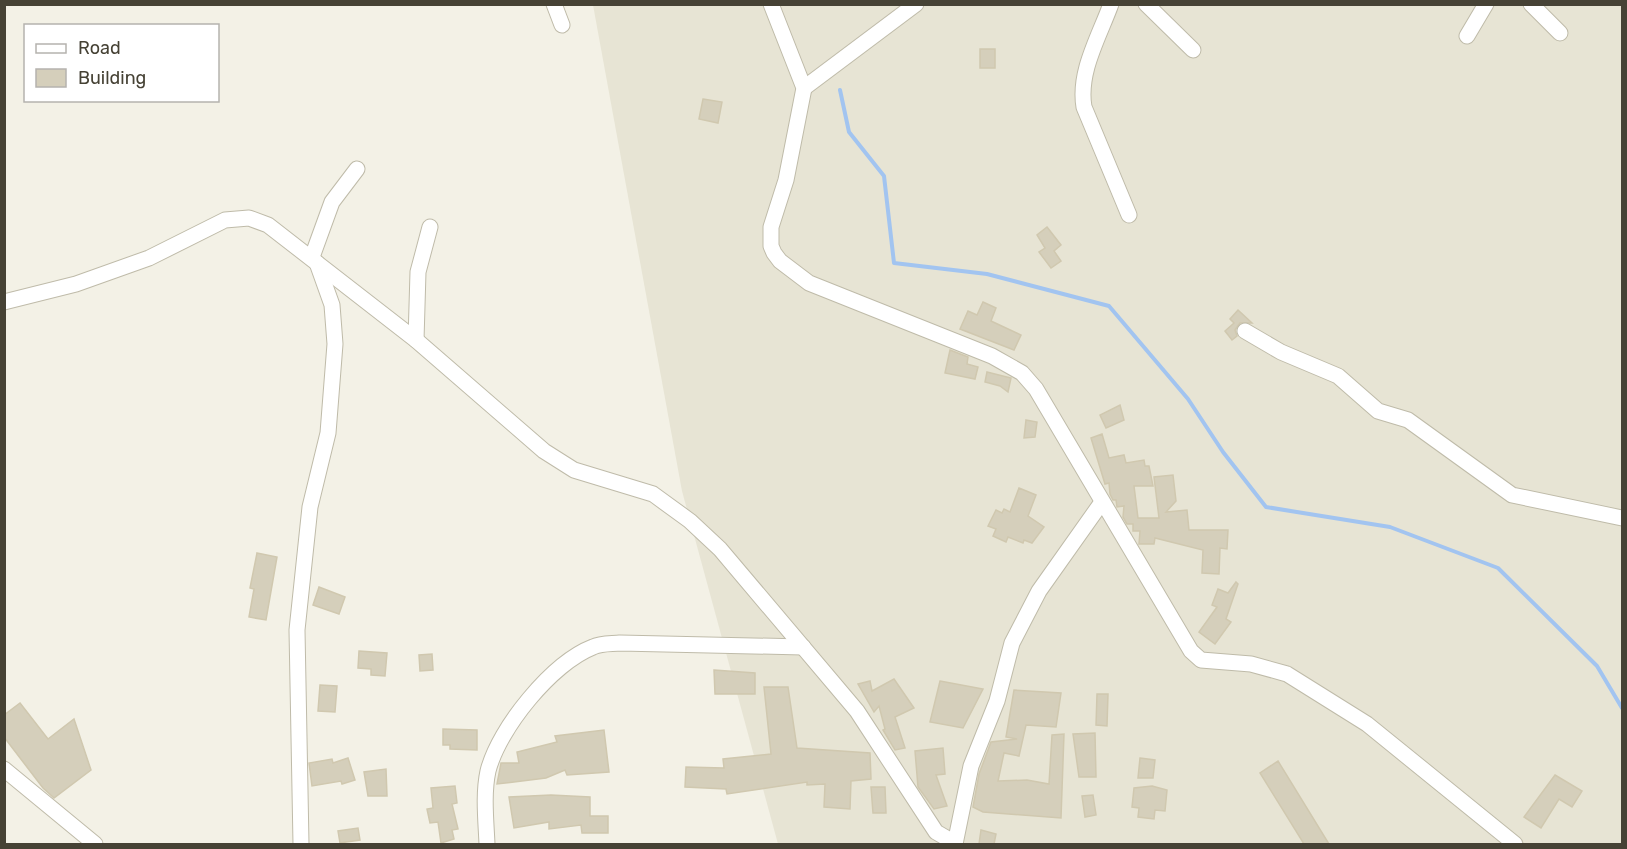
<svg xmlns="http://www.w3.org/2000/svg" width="1627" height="849" font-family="Rubik,sans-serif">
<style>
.residential{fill:#e7e4d4}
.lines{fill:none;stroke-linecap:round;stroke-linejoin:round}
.stream{stroke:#a2c4f0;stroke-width:4}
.building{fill:#d5cfbb;stroke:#d0c8af;stroke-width:1.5}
.minor-casing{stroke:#bfbba9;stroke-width:17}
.minor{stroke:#fff;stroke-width:15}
</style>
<rect width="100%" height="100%" fill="#f3f1e6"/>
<!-- residential -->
<polygon class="residential" points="593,5 1622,5 1622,844 778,844 682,491"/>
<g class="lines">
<!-- stream -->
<polyline class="stream" points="840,90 849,132 884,176 894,263 987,274 1109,306 1188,399 1223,452 1266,507 1390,527 1498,568 1597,666 1622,708"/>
</g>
<!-- building -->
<g class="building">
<rect x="980" y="49" width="15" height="19"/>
<polygon points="703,99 722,102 718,123 699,119"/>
<polygon points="1047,227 1061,245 1054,251 1061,261 1051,268 1039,252 1045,248 1037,235"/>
<polygon points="983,302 996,308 991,321 1021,335 1014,350 960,329 968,311 977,315"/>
<polygon points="1238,310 1252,323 1240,323 1235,330 1237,336 1232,340 1225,331 1234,323 1230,319"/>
<polygon points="950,350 968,357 967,364 978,367 975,379 945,373"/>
<polygon points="987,372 1011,378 1008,392 1000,386 985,382"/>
<polygon points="1120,405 1124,420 1106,428 1100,415"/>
<polygon points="1026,420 1037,422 1035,437 1024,438"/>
<polygon points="1102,434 1109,458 1124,455 1126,463 1144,460 1145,466 1149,466 1153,486 1134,486 1138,518 1159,518 1154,477 1173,475 1176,501 1166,512 1187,510 1189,530 1228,530 1227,549 1220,548 1219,574 1202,573 1203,550 1155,538 1154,544 1139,544 1140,531 1133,531 1133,524 1127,524 1123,517 1124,506 1117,507 1116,500 1113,500 1110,494 1109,483 1105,484 1091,438"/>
<polygon points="1019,488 1036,495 1028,516 1044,527 1032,543 1024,540 1023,543 1008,537 1006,542 993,536 996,529 988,526 996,510 1002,513 1004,509 1010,512"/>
<polygon points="257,553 277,557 266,620 249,617 254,589 250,588"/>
<polygon points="1236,582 1238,584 1226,619 1231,622 1215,644 1199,632 1217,607 1212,605 1218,589 1228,593"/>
<polygon points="319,587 345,597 339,614 313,605"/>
<polygon points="359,651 387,653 385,676 371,675 371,669 358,668"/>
<polygon points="432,654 433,670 420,671 419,655"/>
<polygon points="714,670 755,673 755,694 715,694"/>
<polygon points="894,679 914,708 895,717 905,748 895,750 883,730 885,729 879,706 874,712 858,684 870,681 872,691"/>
<polygon points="940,681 983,689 963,728 930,722"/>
<polygon points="320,685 337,686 335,712 318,711"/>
<polygon points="764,687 788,687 797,748 870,753 871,779 851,781 850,809 824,807 825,784 807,785 807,782 727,794 726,789 685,787 686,767 724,768 723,759 771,754"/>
<polygon points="1014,690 1061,693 1056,727 1026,725 1019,756 1004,753 998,781 1027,780 1049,784 1052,735 1064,734 1061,818 983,812 973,807 979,774 991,742 1017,739 1006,737"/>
<polygon points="1097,694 1108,694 1107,726 1096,725"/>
<polygon points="20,703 48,739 74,719 91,770 54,798 43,788 4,737 4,715"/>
<polygon points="443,729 477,730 477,750 450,749 450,745 443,745"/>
<polygon points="604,730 609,772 567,775 565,770 546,778 497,784 501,763 519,763 517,752 557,742 555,736"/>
<polygon points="1095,733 1096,777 1079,777 1073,734"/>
<polygon points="943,748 945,774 936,775 947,806 934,809 918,787 915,751"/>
<polygon points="348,758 355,780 342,784 341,781 312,786 309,763 332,759 333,763"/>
<polygon points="1140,758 1155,760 1153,778 1138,778"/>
<polygon points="1278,761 1329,844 1304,844 1260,773"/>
<polygon points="386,769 387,796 368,796 364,772"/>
<polygon points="1555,775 1582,791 1572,807 1559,799 1541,828 1524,817"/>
<polygon points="455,786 457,803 452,804 458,829 452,830 454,839 441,843 438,822 430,823 427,809 433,808 431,788"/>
<polygon points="1152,786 1167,790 1165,811 1155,810 1154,819 1138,817 1139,808 1132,807 1134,788"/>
<polygon points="871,787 885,787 886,813 873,813"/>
<polygon points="551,795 590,797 590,816 608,816 608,833 582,833 581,825 549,829 549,822 514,828 509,797"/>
<polygon points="1093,795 1096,815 1085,817 1082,796"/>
<polygon points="358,828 360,840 340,843 338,831"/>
<polygon points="981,830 996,834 994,844 979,844"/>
</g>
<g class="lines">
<!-- minor casing -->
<g class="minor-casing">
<g id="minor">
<polyline points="554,4 562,25"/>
<polyline points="771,4 804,88 786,180 771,227 771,246 774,253 780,261 809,283 992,356 1022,373 1036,389 1191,651 1201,660 1251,664 1287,674 1367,724 1515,844"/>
<path d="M1111,4C1099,37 1078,72 1084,107L1129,215"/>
<polyline points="1146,4 1193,50"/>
<polyline points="1531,4 1560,33"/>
<polyline points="1467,36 1486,4"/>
<polyline points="804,88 916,4"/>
<polyline points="312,257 332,202 357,169"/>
<polyline points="4,302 76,284 149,258 225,220 249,218 268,225 416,340 544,451 574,470 653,494 690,521 720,549 857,711 936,832 955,843"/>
<polyline points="1245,331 1281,352 1338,376 1378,411 1408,420 1512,495 1622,518"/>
<polyline points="416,340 418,272 430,227"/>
<polyline points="4,769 95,844"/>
<polyline points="301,844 297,630 310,507 328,433 335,344 332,305 317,263"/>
<path d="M487,844C486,821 483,794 488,771C499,728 552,663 593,647C601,643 612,644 620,643L803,647"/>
<polyline points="955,844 971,766 997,701 1012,643 1039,591 1102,502"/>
</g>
</g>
<!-- minor -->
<use href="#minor" class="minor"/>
</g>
<!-- border -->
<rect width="1627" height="849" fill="none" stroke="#464235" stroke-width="12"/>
<!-- legend -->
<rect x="24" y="24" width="195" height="78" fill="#ffffff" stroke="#b5b3ae" stroke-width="1.5"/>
<rect x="36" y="44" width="30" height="9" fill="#ffffff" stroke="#b5b3ae" stroke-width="1.5"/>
<text x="78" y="54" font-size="18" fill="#464235">Road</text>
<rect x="36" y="69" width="30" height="18" fill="#d5cfbb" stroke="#b5b3ae" stroke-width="1.5"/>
<text x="78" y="84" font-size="18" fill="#464235">Building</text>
</svg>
